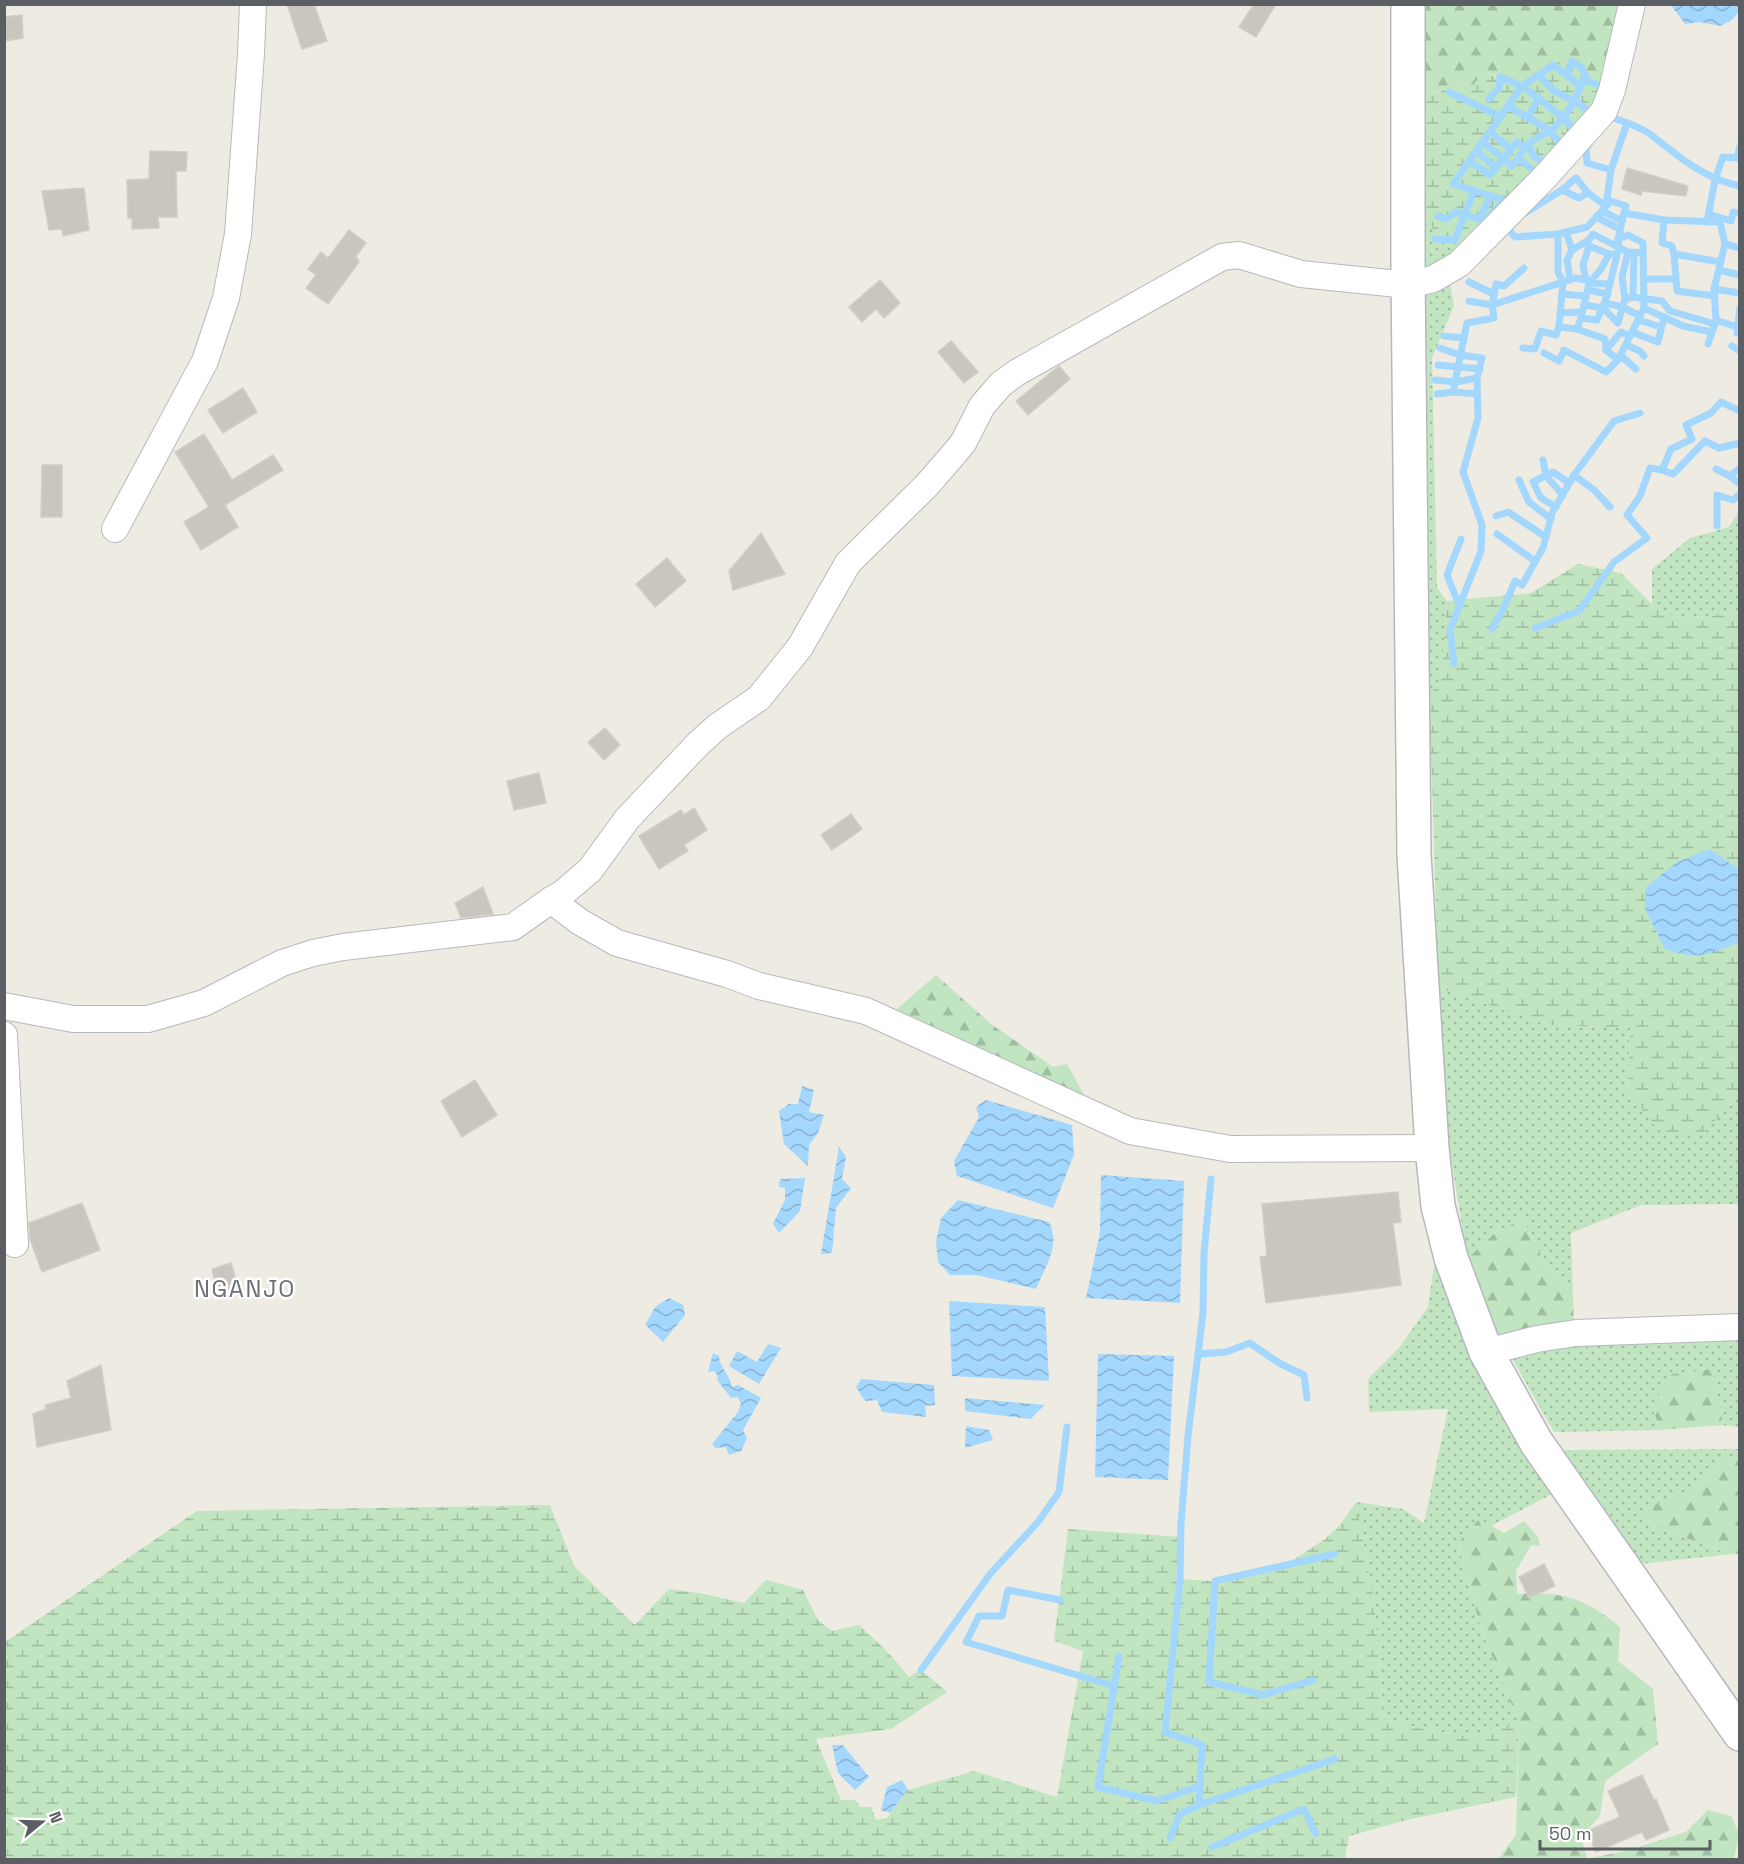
<svg xmlns="http://www.w3.org/2000/svg" width="1744" height="1864" font-family="'Space Grotesk',sans-serif">
<style>
.grass{fill:url(#grass-dots)}
.forest{fill:url(#forest-firs)}
.wetland{fill:url(#wetland-marsh)}
.water{fill:url(#water-waves)}
.lines{fill:none;stroke-linecap:round;stroke-linejoin:round}
.stream{stroke:#a3d7fe;stroke-width:7}
.building{fill:#c9c6c0;stroke:#d3cdc2;stroke-width:1.5}
.street-casing{stroke:#b6b9bd;stroke-width:28}
.secondary-casing{stroke:#b5b8bd;stroke-width:36}
.street{stroke:#fff;stroke-width:26}
.secondary{stroke:#fff;stroke-width:33}
.labels{text-anchor:middle;stroke-width:5;stroke-linejoin:round;paint-order:stroke}
.quarter-label{font-size:24px;letter-spacing:1.5px;fill:#6c7176;stroke:#fff}
</style>
<defs>
<pattern id="grass-dots" width="8" height="8" patternUnits="userSpaceOnUse" patternTransform="scale(1.5)"><rect width="8" height="8" fill="#c0e5c0"/><path d="M2 2h.1M6 6h.1" fill="none" stroke="#9fbda0" stroke-width="1.8" stroke-linecap="round"/></pattern>
<pattern id="forest-firs" width="22" height="20" patternUnits="userSpaceOnUse" patternTransform="scale(1.5)"><rect width="22" height="20" fill="#c0e5c0"/><path d="M5 1l3.5 6h-7zM16 11l3.5 6h-7z" fill="#9fbda0"/></pattern>
<pattern id="wetland-marsh" width="20" height="14" patternUnits="userSpaceOnUse" patternTransform="scale(1.5)"><rect width="20" height="14" fill="#c0e5c0"/><path d="M1 5h8M5 5V1M11 12h8M15 12V8" fill="none" stroke="#9fbda0"/></pattern>
<pattern id="water-waves" width="16" height="10" patternUnits="userSpaceOnUse" patternTransform="scale(1.5)"><rect width="16" height="10" fill="#a3d7fe"/><path d="M0 5q4-4 8 0t8 0" fill="none" stroke="#88b2d1"/></pattern>
</defs>
<rect width="100%" height="100%" fill="#eeebe3"/>
<!-- grass -->
<g class="grass">
<polygon points="1421,215 1429,215 1462,245 1435,270 1419,270"/>
<polygon points="1450,284 1454,306 1432,358 1437,588 1447,601 1441,679 1425,701 1421,295"/>
<polygon points="1739,511 1739,611 1682,621 1652,604 1652,569 1690,538 1729,527"/>
<polygon points="1438,988 1550,1025 1630,1028 1628,1091 1698,1137 1739,1096 1739,1204 1641,1205 1571,1233 1573,1297 1541,1256 1523,1219 1496,1232 1467,1259 1449,1144"/>
<polygon points="1435,1259 1552,1494 1458,1543 1481,1629 1519,1722 1469,1737 1384,1721 1374,1600 1356,1502 1403,1509 1424,1523 1448,1409 1369,1412 1368,1379 1399,1348 1428,1307"/>
<polygon points="1587,1338 1691,1342 1739,1340 1739,1427 1723,1425 1712,1370 1652,1406 1660,1430 1554,1432 1510,1355"/>
<polygon points="1739,1449 1739,1457 1726,1458 1688,1492 1647,1522 1680,1536 1733,1554 1639,1564 1612,1519 1563,1450"/>
</g>
<!-- forest -->
<g class="forest">
<polygon points="1421,5 1633,5 1603,87 1581,67 1553,65 1522,86 1500,77 1484,73 1472,86 1421,93"/>
<polygon points="936,975 991,1024 1053,1067 1067,1064 1084,1095 891,1014"/>
<polygon points="1523,1219 1541,1256 1573,1297 1574,1325 1500,1336 1472,1281 1467,1259 1496,1232"/>
<polygon points="1712,1369 1723,1425 1660,1430 1652,1406 1672,1374"/>
<polygon points="1739,1457 1739,1554 1733,1554 1680,1536 1647,1522 1645,1508 1688,1492 1726,1458"/>
<path d="M1479,1519L1504,1533L1524,1521L1538,1537L1540,1546L1531,1545L1516,1571L1517,1594C1561,1591 1585,1598 1620,1627L1618,1661L1653,1689L1658,1744L1605,1781L1600,1816L1581,1837L1587,1859L1629,1850L1686,1832L1708,1810L1731,1816L1739,1834L1734,1859H1498L1516,1835L1519,1722L1481,1629L1458,1543Z"/>
</g>
<!-- wetland -->
<g class="wetland">
<polygon points="1572,61 1581,67 1603,87 1591,113 1515,191 1468,235 1462,245 1435,239 1429,215 1421,215 1421,93 1472,86 1483,73 1522,85 1553,65"/>
<polygon points="1578,564 1621,573 1652,604 1682,621 1739,611 1739,1096 1698,1138 1658,1130 1628,1091 1630,1028 1550,1025 1438,988 1432,777 1425,701 1441,679 1447,601 1531,593"/>
<polygon points="1356,1502 1374,1600 1384,1721 1469,1737 1519,1722 1516,1797 1411,1819 1349,1836 1345,1859 5,1860 5,1642 197,1511 550,1505 574,1566 635,1625 669,1589 699,1593 744,1603 766,1580 803,1590 818,1620 832,1631 859,1625 886,1650 909,1677 921,1670 947,1692 891,1729 816,1739 841,1800 855,1800 861,1807 871,1807 876,1820 887,1818 908,1790 974,1771 1057,1797 1083,1651 1054,1641 1068,1529 1181,1537 1176,1579 1215,1581 1286,1565 1325,1539 1339,1526"/>
</g>
<!-- water -->
<g class="water">
<path d="M1671,5H1739C1740,17 1730,21 1720,26L1700,22L1685,24Z"/>
<path d="M1709,849L1739,869V940L1737,943C1706,956 1697,960 1665,949L1645,909L1646,887L1677,862Z"/>
<polygon points="802,1086 814,1090 809,1112 824,1115 818,1133 809,1145 808,1166 784,1144 779,1111 789,1104 798,1104"/>
<polygon points="986,1100 1072,1125 1074,1155 1053,1208 957,1176 954,1161 979,1117 976,1107"/>
<polygon points="839,1147 846,1157 842,1179 851,1188 836,1208 832,1253 821,1254"/>
<polygon points="1101,1175 1184,1181 1180,1303 1086,1298 1100,1232"/>
<polygon points="805,1178 800,1211 779,1233 773,1224 785,1200 785,1188 779,1187 780,1179"/>
<path d="M958,1200L1049,1222C1061,1246 1045,1266 1036,1289L977,1275H950L938,1262L936,1242L941,1218Z"/>
<polygon points="669,1298 683,1305 685,1315 663,1342 645,1325 655,1307"/>
<polygon points="949,1301 1045,1307 1049,1381 952,1376"/>
<polygon points="768,1344 781,1348 759,1384 729,1366 737,1351 757,1362"/>
<path d="M713,1353L719,1356C721,1371 729,1372 732,1387L738,1385L761,1398L743,1430L747,1438L741,1451L729,1455L726,1447L715,1448L712,1444L738,1412L741,1404L738,1397L731,1398L717,1380L718,1376L714,1371L708,1372Z"/>
<polygon points="1098,1354 1174,1356 1168,1480 1095,1477"/>
<polygon points="861,1379 934,1385 935,1405 925,1406 926,1417 882,1412 877,1400 865,1401 856,1387"/>
<polygon points="965,1398 1045,1405 1030,1419 965,1411"/>
<polygon points="966,1426 989,1430 993,1440 965,1448"/>
<polygon points="832,1745 843,1745 869,1777 855,1790 838,1773"/>
<polygon points="902,1780 908,1790 890,1813 881,1810 887,1787"/>
</g>
<g class="lines">
<!-- stream -->
<g class="stream">
<polyline points="1539,75 1554,91 1575,101 1591,113"/>
<polyline points="1567,75 1581,87"/>
<polyline points="1449,92 1501,117"/>
<polyline points="1489,99 1499,88 1500,77 1522,86 1565,119 1576,133"/>
<polyline points="1508,106 1551,131"/>
<polyline points="1527,118 1539,98"/>
<path d="M1607,122L1611,117C1624,122 1639,126 1650,134C1678,156 1704,179 1740,186"/>
<polyline points="1490,132 1511,149"/>
<path d="M1483,142L1512,166C1524,149 1530,138 1551,131"/>
<path d="M1563,143L1555,138L1551,131C1567,116 1577,100 1583,79L1603,87"/>
<polyline points="1589,144 1586,149 1587,163 1611,170"/>
<polyline points="1527,145 1534,156 1546,164"/>
<polyline points="1477,152 1496,168"/>
<polyline points="1518,158 1534,171"/>
<polyline points="1737,158 1740,146"/>
<polyline points="1469,161 1490,175 1517,142 1524,148"/>
<polyline points="1562,190 1579,198 1588,193 1606,206 1611,170 1627,123"/>
<polyline points="1602,211 1622,221"/>
<polyline points="1525,213 1562,190 1576,178 1588,193"/>
<polyline points="1624,213 1618,239 1628,235 1643,243 1644,308 1683,326 1712,332"/>
<polyline points="1709,214 1731,221 1733,212 1740,213"/>
<polyline points="1438,216 1446,219 1456,212 1484,221 1504,200 1453,184 1522,86 1553,65 1567,75 1572,61 1581,67 1588,81"/>
<polyline points="1596,217 1620,229"/>
<polyline points="1479,219 1491,196"/>
<polyline points="1664,220 1662,243 1672,246 1674,254 1721,262"/>
<polyline points="1707,222 1715,180 1723,157 1740,158"/>
<polyline points="1505,225 1515,237 1558,234 1587,227 1611,201 1626,206 1624,213 1664,220 1720,222 1725,244 1714,289 1716,320 1708,344"/>
<polyline points="1566,232 1572,250 1589,240 1593,234 1628,252 1642,253"/>
<polyline points="1435,239 1455,240 1474,190"/>
<polyline points="1725,244 1740,248"/>
<polyline points="1674,254 1677,291 1715,296"/>
<polyline points="1719,270 1739,275 1740,276"/>
<polyline points="1643,279 1675,279"/>
<polyline points="1570,280 1567,260 1572,250"/>
<polyline points="1469,282 1494,294"/>
<polyline points="1589,283 1610,284"/>
<polyline points="1714,289 1740,293"/>
<polyline points="1588,290 1608,294"/>
<polyline points="1562,294 1586,296"/>
<polyline points="1633,297 1634,253"/>
<polyline points="1625,299 1622,277 1628,252"/>
<polyline points="1469,301 1492,305 1563,282 1558,272 1558,234"/>
<polyline points="1605,303 1622,307 1640,316"/>
<polyline points="1584,305 1603,308 1618,323 1625,299 1633,297 1662,301 1670,311 1715,324"/>
<polyline points="1560,313 1582,312"/>
<polyline points="1581,318 1589,283 1601,269 1609,254 1612,254"/>
<polyline points="1638,320 1661,327"/>
<polyline points="1716,320 1740,328"/>
<polyline points="1559,327 1563,282 1575,278 1586,280 1583,265 1589,246 1609,254"/>
<polyline points="1577,329 1581,318 1597,320 1606,299 1619,247 1618,239"/>
<polyline points="1632,332 1658,342 1664,317"/>
<polyline points="1737,333 1740,308"/>
<polyline points="1444,336 1464,338"/>
<polyline points="1626,345 1640,351 1644,356"/>
<polyline points="1732,346 1740,351"/>
<polyline points="1440,348 1460,355 1482,358 1477,378 1478,418 1463,472 1482,525 1481,551 1450,630 1454,664"/>
<polyline points="1523,348 1535,349 1541,331 1556,335 1559,327 1577,329 1605,339 1606,350 1618,360 1644,308"/>
<polyline points="1606,350 1621,332 1630,336"/>
<polyline points="1544,353 1559,361 1564,350 1606,372 1618,360"/>
<polyline points="1620,355 1636,369"/>
<polyline points="1438,365 1480,369"/>
<polyline points="1435,380 1455,382 1477,378"/>
<polyline points="1453,392 1477,394"/>
<polyline points="1437,394 1453,392 1467,323 1494,318 1492,305 1496,284 1504,286 1524,268"/>
<polyline points="1543,460 1546,476 1563,495"/>
<polyline points="1716,469 1730,476 1740,484"/>
<polyline points="1662,470 1671,449 1692,439 1686,425 1711,413 1721,402 1740,411"/>
<polyline points="1574,475 1614,421 1640,413"/>
<polyline points="1730,476 1740,468"/>
<polyline points="1519,480 1529,502 1551,519"/>
<polyline points="1556,507 1541,498 1533,482 1553,472 1569,483"/>
<polyline points="1496,516 1508,512 1546,537"/>
<polyline points="1717,526 1717,495 1733,500 1740,494"/>
<polyline points="1497,534 1535,561"/>
<polyline points="1459,605 1447,575 1461,539"/>
<polyline points="1535,628 1579,611 1614,562 1647,538 1627,515 1640,496 1650,468 1662,470 1673,474 1705,441 1719,448 1740,443"/>
<polyline points="1492,629 1504,607 1515,581 1522,585 1543,548 1552,513 1574,475 1594,490 1610,507"/>
<polyline points="1199,1354 1226,1352 1250,1343 1279,1363 1304,1375 1307,1398"/>
<polyline points="1060,1600 1008,1590 1002,1616 979,1616 966,1642 1114,1686"/>
<polyline points="1119,1656 1098,1787 1157,1801 1200,1786"/>
<polyline points="921,1670 990,1574 1038,1522 1059,1492 1067,1427"/>
<polyline points="1313,1680 1263,1695 1209,1682 1215,1581 1335,1554"/>
<polyline points="1199,1805 1202,1745 1165,1732 1180,1579 1181,1523 1188,1436 1203,1313 1204,1253 1211,1179"/>
<polyline points="1170,1838 1180,1814 1199,1805 1335,1759"/>
<polyline points="1212,1847 1304,1809 1316,1834"/>
</g>
</g>
<!-- building -->
<g class="building">
<polygon points="287,4 314,4 327,41 302,49"/>
<polygon points="1254,4 1276,4 1256,37 1239,27"/>
<polygon points="22,15 23,38 4,41 4,17"/>
<polygon points="150,151 187,152 186,171 176,171 177,217 158,217 159,228 132,229 132,218 128,218 127,180 149,179"/>
<polygon points="1627,168 1688,186 1686,196 1642,191 1641,195 1622,189"/>
<polygon points="84,188 89,230 63,236 62,229 49,230 42,191"/>
<polygon points="349,230 366,243 356,256 359,262 328,304 306,288 316,275 308,269 321,252 328,258"/>
<polygon points="880,280 900,303 884,318 876,309 862,322 849,307"/>
<polygon points="951,341 978,372 964,383 938,352"/>
<polygon points="1059,366 1070,379 1028,415 1016,401"/>
<polygon points="243,388 257,412 223,433 208,410"/>
<polygon points="204,434 232,480 273,455 283,470 225,505 238,527 201,550 184,522 209,507 175,452"/>
<polygon points="42,465 62,465 62,517 41,517"/>
<polygon points="761,533 785,574 733,590 729,571"/>
<polygon points="667,558 686,581 655,607 636,584"/>
<polygon points="605,728 620,745 604,760 588,742"/>
<polygon points="539,773 546,803 514,810 507,781"/>
<polygon points="694,808 707,830 684,845 688,851 659,869 639,836 681,810 684,815"/>
<polygon points="851,814 862,829 832,850 821,835"/>
<polygon points="483,887 493,914 461,918 455,903"/>
<polygon points="475,1080 497,1115 462,1137 441,1101"/>
<polygon points="1398,1192 1401,1222 1393,1223 1401,1285 1266,1303 1260,1257 1267,1256 1262,1204"/>
<polygon points="82,1203 100,1250 42,1272 30,1239 29,1223"/>
<polygon points="231,1263 239,1289 219,1298 212,1269"/>
<polygon points="101,1365 111,1430 37,1447 33,1414 46,1409 45,1405 71,1398 67,1381"/>
<polygon points="1544,1564 1555,1586 1529,1598 1519,1577"/>
<polygon points="1642,1775 1654,1800 1656,1799 1669,1830 1646,1840 1642,1832 1596,1852 1587,1831 1620,1817 1608,1791"/>
</g>
<g class="lines">
<!-- street casing -->
<g class="street-casing">
<g id="street">
<polyline points="115,529 205,361 226,298 238,234 251,54 253,4"/>
<polyline points="551,900 563,893 590,870 627,819 698,744 718,726 759,698 800,647 848,563 927,485 953,455 963,443 982,406 1001,384 1016,373 1222,257 1239,255 1301,274 1408,285 1433,279 1459,264 1544,178 1604,111 1612,90 1632,4"/>
<polyline points="4,1006 73,1019 148,1019 204,1003 282,963 313,953 343,947 513,927 551,900 580,922 617,943 727,974 759,986 866,1011 1130,1131 1230,1149 1432,1148"/>
<polyline points="4,1035 15,1244"/>
<polyline points="1486,1352 1537,1339 1576,1333 1740,1327"/>
</g>
</g>
<!-- secondary casing -->
<g class="secondary-casing">
<polyline id="secondary" points="1408,4 1408,273 1414,855 1432,1148 1438,1206 1451,1258 1486,1352 1536,1442 1740,1734"/>
</g>
<!-- street -->
<use href="#street" class="street"/>
<!-- secondary -->
<use href="#secondary" class="secondary"/>
</g>
<g class="labels">
<!-- quarter labels -->
<g class="quarter-label">
<text x="245" y="1297">NGANJO</text>
</g>
</g>
<!-- border -->
<rect width="1744" height="1864" fill="none" stroke="#5b5f64" stroke-width="12"/>
<!-- north arrow -->
<g transform="translate(42 1822) rotate(71)" stroke="#ffffff" stroke-width="4.5" paint-order="stroke">
<path d="M0-4.5L10 22L0 15L-10 22Z" fill="#5b5f64"/>
<text y="-9" font-size="16" font-weight="bold" text-anchor="middle" fill="#5b5f64">N</text>
</g>
<!-- scale -->
<path d="M1540 1840v9h170v-9" fill="none" stroke="#5b5f64" stroke-width="3"/>
<text x="1549" y="1840" font-size="18" fill="#5b5f64" stroke="#ffffff" stroke-width="4.5" paint-order="stroke">50 m</text>
</svg>
